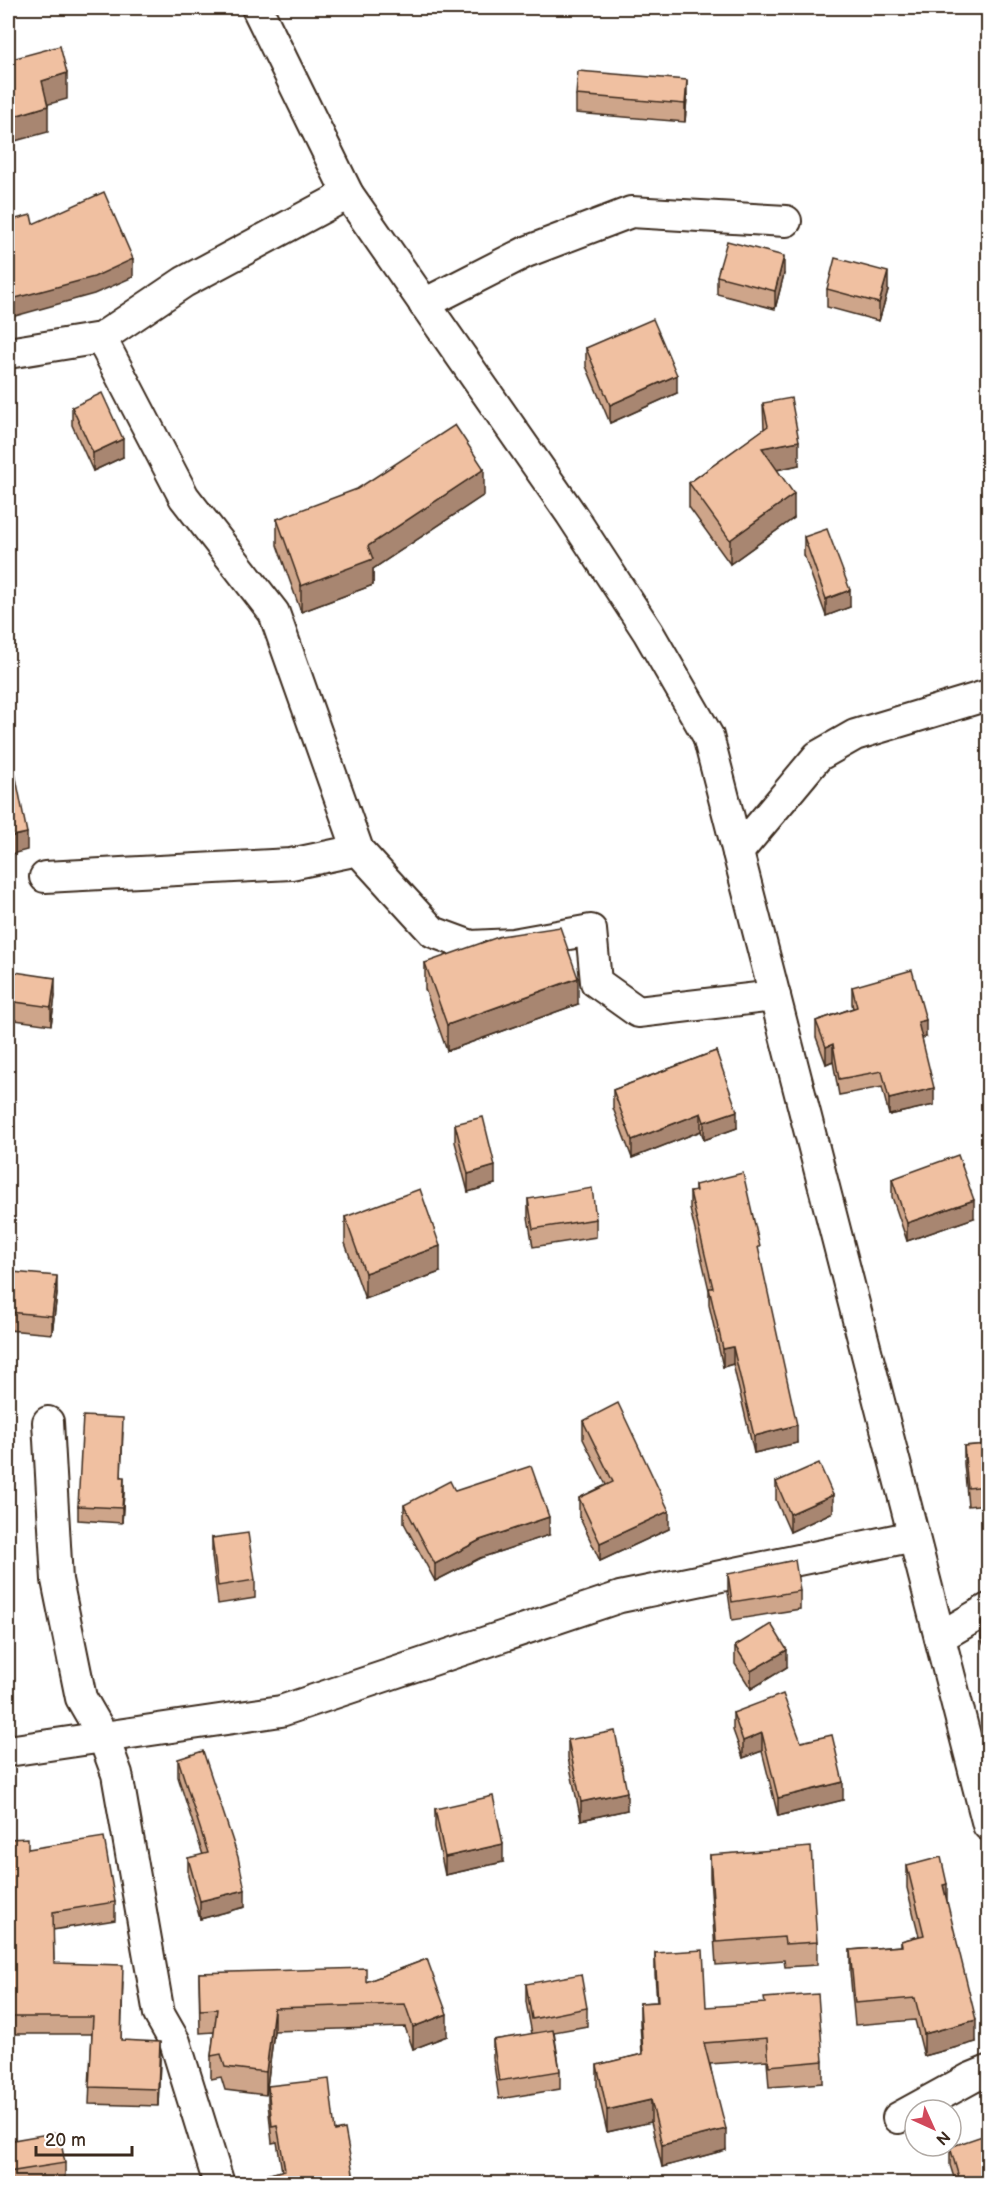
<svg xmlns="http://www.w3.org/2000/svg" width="996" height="2191" font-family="'Balsamiq Sans',sans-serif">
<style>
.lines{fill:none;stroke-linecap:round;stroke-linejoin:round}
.street-casing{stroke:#3b2a1e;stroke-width:34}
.street{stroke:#fff;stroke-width:30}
.wall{fill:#cea58a;stroke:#3b2a1e;stroke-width:1.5}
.shaded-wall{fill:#a88671;stroke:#3b2a1e;stroke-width:1.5}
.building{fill:#f0c0a1;stroke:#3b2a1e;stroke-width:1.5}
</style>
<rect width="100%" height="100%" fill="#fff"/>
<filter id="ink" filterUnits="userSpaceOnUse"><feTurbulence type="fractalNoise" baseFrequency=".0167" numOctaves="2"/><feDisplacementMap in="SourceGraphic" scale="12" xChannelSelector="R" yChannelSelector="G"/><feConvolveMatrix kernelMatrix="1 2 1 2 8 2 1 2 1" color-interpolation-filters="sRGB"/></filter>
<g filter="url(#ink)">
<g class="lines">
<!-- street casing -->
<g class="street-casing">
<g id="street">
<polyline points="257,8 348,194 571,514 648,632 708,736 988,1825"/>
<polyline points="424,304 526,252 631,212 786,221"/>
<polyline points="101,338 184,497 274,613 358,850 433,932 471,946 513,944 591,930 596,982 638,1012 775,996"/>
<polyline points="8,353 101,338 184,282 348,194"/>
<polyline points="738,852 818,756 855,735 988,695"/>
<polyline points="45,877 291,864 358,850"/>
<polyline points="48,1422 57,1580 81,1698 103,1736 117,1774 159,2014 175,2042 219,2184"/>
<polyline points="940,1637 988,1609"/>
<polyline points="8,1751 281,1711 620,1597 914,1536"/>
<polyline points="898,2118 971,2078 988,2071"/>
</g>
</g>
<!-- street -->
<use href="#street" class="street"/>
</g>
<!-- wall -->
<g class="wall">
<polygon points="576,95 687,97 685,122 576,113"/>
<polygon points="784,274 775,309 717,294 717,276"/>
<polygon points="827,289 888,290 879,321 827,307"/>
<polygon points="586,348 677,393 610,423 586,366"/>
<polygon points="763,403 799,465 777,470 794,518 730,564 689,507 689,483 764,429"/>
<polygon points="72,407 123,457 93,471 72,425"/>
<polygon points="484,495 373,569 373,585 301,612 277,545 277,519"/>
<polygon points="804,537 850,607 826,616 804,555"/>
<polygon points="425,963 578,1004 447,1051 425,989"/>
<polygon points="8,971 55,996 51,1025 8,1019"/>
<polygon points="852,987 926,1037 922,1038 934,1105 889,1115 882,1087 839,1095 833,1061 826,1064 816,1037 816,1021 853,1008 852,1004"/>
<polygon points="716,1051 737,1128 704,1140 701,1131 632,1158 613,1108 613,1090"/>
<polygon points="455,1124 495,1184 468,1192 455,1142"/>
<polygon points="892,1179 974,1218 907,1241 892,1197"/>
<polygon points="695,1185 760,1257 797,1443 754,1453 733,1364 723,1367 709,1305 709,1290 690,1209 690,1192 695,1192"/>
<polygon points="528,1199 596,1219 596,1237 533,1247 528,1217"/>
<polygon points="345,1217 440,1272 365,1299 345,1243"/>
<polygon points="57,1294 52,1334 8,1330 8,1312"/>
<polygon points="583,1421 669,1529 600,1561 579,1516 579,1498 606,1485 583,1439"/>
<polygon points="123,1432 121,1477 124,1491 122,1523 78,1520 78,1506"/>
<polygon points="988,1444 988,1504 968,1506 964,1464 964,1446"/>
<polygon points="776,1482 833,1512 790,1532 776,1500"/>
<polygon points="455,1491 549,1535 480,1558 435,1581 404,1523 404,1505"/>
<polygon points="212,1538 255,1580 255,1598 218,1604 212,1556"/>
<polygon points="986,1552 988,1552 988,1583 986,1569"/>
<polygon points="728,1574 800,1591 800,1609 732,1620 728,1592"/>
<polygon points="988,1618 988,1657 981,1638 981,1621"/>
<polygon points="735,1646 787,1667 751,1689 735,1664"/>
<polygon points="733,1713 801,1742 843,1800 778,1816 762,1751 743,1758 733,1730"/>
<polygon points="568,1740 627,1810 581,1820 568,1758"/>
<polygon points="178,1759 245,1907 200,1919 188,1876 188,1858 203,1855 178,1777"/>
<polygon points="435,1809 503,1862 445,1875 435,1827"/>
<polygon points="8,1839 28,1849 115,1902 115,1920 53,1930 54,1963 123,1982 121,2040 160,2059 158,2106 89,2104 92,2034 8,2034"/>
<polygon points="710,1855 817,1942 817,1965 785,1967 784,1960 716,1965 710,1877"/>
<polygon points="907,1866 947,1903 976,2042 924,2056 915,2020 855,2025 850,1972 850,1950 901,1946 901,1941 919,1936 907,1888"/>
<polygon points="655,1953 706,2007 823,2061 823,2083 769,2087 767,2060 710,2064 726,2150 662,2167 651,2122 607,2132 597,2087 597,2065 642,2054 640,2024 640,2003 657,2002 655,1974"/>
<polygon points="427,1959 447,2036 413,2049 405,2027 274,2031 266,2095 225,2090 221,2077 211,2079 211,2056 214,2032 200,2033 199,1973 366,1982"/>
<polygon points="526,1984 587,2008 587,2026 554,2032 560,2071 560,2089 499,2099 493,2058 493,2040 532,2034 526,2002"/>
<polygon points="268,2086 335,2131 355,2184 255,2184 255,2178 282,2171 277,2142 272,2143 268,2103"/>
<polygon points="8,2141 65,2163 65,2181 50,2184 8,2184"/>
<polygon points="950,2147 988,2184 956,2184 950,2165"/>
</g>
<!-- shaded-wall -->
<g class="shaded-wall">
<polygon points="67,73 67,99 42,106 42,81"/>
<polygon points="687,80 687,97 685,122 685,104"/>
<polygon points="48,106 48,132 8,143 8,118"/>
<polygon points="784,256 784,274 775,309 775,291"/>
<polygon points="133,259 133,277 94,294 8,318 8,300"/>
<polygon points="888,272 888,290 879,321 879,303"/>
<polygon points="677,375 677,393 610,423 610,405"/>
<polygon points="123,439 123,457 93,471 93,453"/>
<polygon points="799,441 799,465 762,473 762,448"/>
<polygon points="484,469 484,495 373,569 373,585 301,612 301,586 368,546"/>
<polygon points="794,494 794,518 730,564 730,540"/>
<polygon points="850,590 850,607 826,616 826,599"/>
<polygon points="27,833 27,850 8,855 8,837"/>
<polygon points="55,978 55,996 51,1025 51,1007"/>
<polygon points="578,978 578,1004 447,1051 447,1025"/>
<polygon points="926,1020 926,1037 918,1039 918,1022"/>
<polygon points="833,1044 833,1061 826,1064 826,1047"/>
<polygon points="934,1088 934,1105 889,1115 889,1099"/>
<polygon points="737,1111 737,1128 704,1140 704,1122"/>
<polygon points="701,1113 701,1131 632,1158 632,1140"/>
<polygon points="495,1166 495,1184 468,1192 468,1174"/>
<polygon points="974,1200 974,1218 907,1241 907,1223"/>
<polygon points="440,1246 440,1272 365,1299 365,1273"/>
<polygon points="57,1276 57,1294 52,1334 52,1316"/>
<polygon points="733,1347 733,1364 723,1367 723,1349"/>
<polygon points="797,1425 797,1443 754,1453 754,1436"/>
<polygon points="124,1477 124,1491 122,1523 122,1508"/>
<polygon points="833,1495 833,1512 790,1532 790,1514"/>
<polygon points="669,1511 669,1529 600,1561 600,1543"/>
<polygon points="549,1517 549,1535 480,1558 435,1581 435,1564 480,1540"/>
<polygon points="787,1650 787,1667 751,1689 751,1671"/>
<polygon points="762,1733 762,1751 743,1758 743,1741"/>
<polygon points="843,1782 843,1800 778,1816 778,1798"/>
<polygon points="627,1792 627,1810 581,1820 581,1802"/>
<polygon points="503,1844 503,1862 445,1875 445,1857"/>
<polygon points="947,1884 947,1906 943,1885"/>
<polygon points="245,1890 245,1907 200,1919 200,1901"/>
<polygon points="274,2008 274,2031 266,2095 266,2072"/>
<polygon points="447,2014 447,2036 413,2049 413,2027"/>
<polygon points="976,2020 976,2042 924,2056 924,2034"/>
<polygon points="160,2042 160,2059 158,2106 158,2089"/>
<polygon points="651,2100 651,2122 607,2132 607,2110"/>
<polygon points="726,2129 726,2150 662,2167 662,2145"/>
</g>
<!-- building -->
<g class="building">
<polygon points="60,46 67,73 42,81 48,106 8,118 8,60"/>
<polygon points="578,71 687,80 685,104 576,95"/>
<polygon points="104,192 133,259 94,277 8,300 8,221 31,215 33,224"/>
<polygon points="727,241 784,256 775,291 717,276"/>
<polygon points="835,258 888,272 879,303 827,289"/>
<polygon points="653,319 677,375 610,405 586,348"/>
<polygon points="102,393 123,439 93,453 72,407"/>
<polygon points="791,398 799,441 762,448 794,494 730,540 689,483 768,426 763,403"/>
<polygon points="455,425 484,469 368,546 373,559 301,586 277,519 357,489"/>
<polygon points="827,529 850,590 826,599 804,537"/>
<polygon points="15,773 27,833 8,837 8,774"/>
<polygon points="560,927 578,978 447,1025 425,963 501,936"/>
<polygon points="912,970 926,1020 918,1022 934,1088 889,1099 882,1071 839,1079 833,1044 826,1047 816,1021 857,1007 852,987"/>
<polygon points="8,971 55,978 51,1007 8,1001"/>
<polygon points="716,1051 737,1111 704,1122 701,1113 632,1140 613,1090"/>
<polygon points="483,1117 495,1166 468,1174 455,1124"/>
<polygon points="958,1155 974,1200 907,1223 892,1179"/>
<polygon points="743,1173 760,1247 758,1247 797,1425 754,1436 733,1347 723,1349 709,1288 713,1288 690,1192 696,1191 695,1185"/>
<polygon points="592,1188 596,1219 533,1229 528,1199"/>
<polygon points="420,1189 440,1246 365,1273 345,1217"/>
<polygon points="12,1272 57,1276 52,1316 8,1312"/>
<polygon points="618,1403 669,1511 600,1543 579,1498 613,1482 583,1421"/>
<polygon points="83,1416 123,1418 121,1477 124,1477 122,1508 78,1506"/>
<polygon points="988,1444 988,1486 968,1488 964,1446"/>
<polygon points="819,1463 833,1495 790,1514 776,1482"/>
<polygon points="531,1466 549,1517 480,1540 435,1564 404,1505 450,1481 455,1491"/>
<polygon points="248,1533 255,1580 218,1586 212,1538"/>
<polygon points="986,1552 988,1552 988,1567"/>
<polygon points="795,1560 800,1591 732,1602 728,1574"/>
<polygon points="988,1618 988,1640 981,1621"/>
<polygon points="771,1624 787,1650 751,1671 735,1646"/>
<polygon points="783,1694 801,1742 832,1735 843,1782 778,1798 762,1733 743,1741 733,1713"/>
<polygon points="615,1731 627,1792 581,1802 568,1740"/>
<polygon points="203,1751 238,1857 245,1890 200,1901 188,1858 208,1853 178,1759"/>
<polygon points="493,1796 503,1844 445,1857 435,1809"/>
<polygon points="104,1837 115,1902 53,1912 54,1963 123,1965 121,2040 160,2042 158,2089 89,2087 93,2017 8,2017 8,1839 28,1838 28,1849"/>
<polygon points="811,1847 817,1942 785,1944 784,1937 716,1942 710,1855"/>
<polygon points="941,1857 947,1884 943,1885 976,2020 924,2034 915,1998 855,2003 850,1950 902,1946 901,1941 924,1935 907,1866"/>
<polygon points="703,1950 706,2007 765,2003 764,1998 818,1994 823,2061 769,2066 767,2038 704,2043 726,2129 662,2145 651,2100 607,2110 597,2065 643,2054 640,2003 658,2002 655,1953"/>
<polygon points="427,1959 447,2014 413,2027 405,2004 274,2008 266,2072 225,2067 221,2054 211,2056 217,2009 200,2010 199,1973 366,1968 366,1982"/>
<polygon points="581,1974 587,2008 532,2019 526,1984"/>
<polygon points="553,2030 560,2071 499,2081 493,2040"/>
<polygon points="329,2079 335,2131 345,2129 355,2184 256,2184 255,2178 285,2170 277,2125 272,2126 268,2086"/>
<polygon points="59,2132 65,2163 8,2172 8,2141"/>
<polygon points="988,2134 988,2184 961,2184 950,2147"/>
<polygon points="871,2180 872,2184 859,2184"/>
</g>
</g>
<!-- margin -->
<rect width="996" height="2191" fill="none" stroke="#fff" stroke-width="30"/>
<rect x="15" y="15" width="966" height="2161" fill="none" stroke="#3b2a1e" stroke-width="2" filter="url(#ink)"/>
<!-- north arrow -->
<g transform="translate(933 2128) rotate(135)"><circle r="28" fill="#ffffff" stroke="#b1aaa5" stroke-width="1.5"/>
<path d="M0-4.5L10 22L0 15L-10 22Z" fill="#d1495b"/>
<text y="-9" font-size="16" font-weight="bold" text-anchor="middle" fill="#3b2a1e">N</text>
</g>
<!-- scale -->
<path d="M36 2146v9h96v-9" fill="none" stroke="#3b2a1e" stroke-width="3"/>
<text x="45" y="2146" font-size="18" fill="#3b2a1e" stroke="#ffffff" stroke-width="4.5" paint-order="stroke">20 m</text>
</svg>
